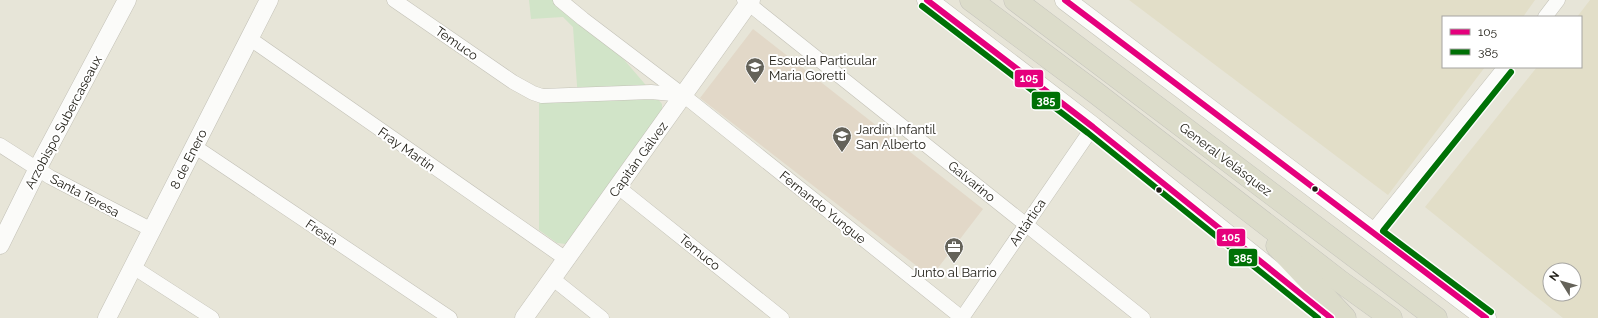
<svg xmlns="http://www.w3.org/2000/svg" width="1598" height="318" font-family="Raleway,sans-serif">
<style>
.built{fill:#e2dec8;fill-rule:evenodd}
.education{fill:#e2d8c8}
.green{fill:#d1e4c8}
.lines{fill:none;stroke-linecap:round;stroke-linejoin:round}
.minor-casing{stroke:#c3c1b7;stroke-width:15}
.tertiary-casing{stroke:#c3c1b7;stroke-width:19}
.secondary-casing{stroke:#c3c1b7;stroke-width:21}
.motorway-casing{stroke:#c5c4bd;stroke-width:23}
.minor{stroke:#fbfbf9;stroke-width:14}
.tertiary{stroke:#fbfbf9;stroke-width:18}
.secondary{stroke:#fbfbf9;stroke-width:20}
.motorway{stroke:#dcdcca;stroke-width:22}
.bus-1-casing{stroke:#fff;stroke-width:9}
.bus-2-casing{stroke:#fff;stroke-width:9}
.bus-1{stroke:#e5007d;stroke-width:6}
.bus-2{stroke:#007106;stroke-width:6}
.bus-dot{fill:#1e1c14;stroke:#fff;stroke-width:1.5}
.labels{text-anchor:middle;stroke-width:4;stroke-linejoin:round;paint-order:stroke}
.street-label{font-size:13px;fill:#1e1c14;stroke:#fff}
.poi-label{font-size:13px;fill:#1e1c14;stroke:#fff;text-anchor:start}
.line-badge{stroke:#fff;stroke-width:1.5}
.badge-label{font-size:11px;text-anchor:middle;font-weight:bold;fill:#fff}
</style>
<rect width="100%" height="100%" fill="#e7e5d8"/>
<!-- built -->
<g class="built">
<polygon points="1129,0 1535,0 1523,17 1443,17 1443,67 1485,67 1388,195"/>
<path d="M1590,0H1598V318H1563L1425,207L1537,67H1581V17H1577ZM1550,270H1574V294H1550Z"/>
</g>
<!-- education -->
<polygon class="education" points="753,29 983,209 931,277 700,98"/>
<!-- green -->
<polygon class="green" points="529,0 555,0 614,48 662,104 662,113 566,244 557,243 539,230 539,102 578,100 573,27 563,17 531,19"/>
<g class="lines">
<!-- minor casing -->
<g class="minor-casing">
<g id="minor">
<polyline points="394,0 513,82 533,93 542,96 651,92 683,95"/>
<polyline points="560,0 583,19 683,95 962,318"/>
<polyline points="744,0 1143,318"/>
<polyline points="1545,17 1558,0"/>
<polyline points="249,38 566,259"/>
<polyline points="0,145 50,177 152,230"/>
<polyline points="194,146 450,318"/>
<polyline points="618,187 782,318"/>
<polyline points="1372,232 1505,67"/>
<polyline points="133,267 212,318"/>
<polyline points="553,279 602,318"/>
<polyline points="962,318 1093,127"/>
</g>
</g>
<!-- tertiary casing -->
<g class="tertiary-casing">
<g id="tertiary">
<polyline points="0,245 42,160 127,0"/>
<polyline points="107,318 269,0"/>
<polyline points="524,318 751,0"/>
</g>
</g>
<!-- secondary casing -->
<g class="secondary-casing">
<g id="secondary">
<polyline points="927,0 1093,127 1331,318"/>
<polyline points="1065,0 1486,318"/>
</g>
</g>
<!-- motorway casing -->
<g class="motorway-casing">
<g id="motorway">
<polyline points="971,0 1096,93 1341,282 1391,318"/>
<polyline points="1015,0 1436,318"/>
<polyline points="1277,246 1345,318"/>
</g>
</g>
<!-- minor -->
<use href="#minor" class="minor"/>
<!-- tertiary -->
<use href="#tertiary" class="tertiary"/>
<!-- secondary -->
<use href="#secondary" class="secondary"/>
<!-- motorway -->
<use href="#motorway" class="motorway"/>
<!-- bus-1 casing -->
<g class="bus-1-casing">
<g id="bus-1">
<polyline points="927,0 1093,127 1331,318"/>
<polyline points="1065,0 1486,318"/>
</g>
</g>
<!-- bus-2 casing -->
<g class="bus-2-casing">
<g id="bus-2">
<polyline points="922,6 1088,133 1318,318"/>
<polyline points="1491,312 1383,231 1511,72"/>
</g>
</g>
<!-- bus-1 -->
<use href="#bus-1" class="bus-1"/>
<!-- bus-2 -->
<use href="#bus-2" class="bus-2"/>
</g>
<!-- icons -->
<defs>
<g id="school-pin" transform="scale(1)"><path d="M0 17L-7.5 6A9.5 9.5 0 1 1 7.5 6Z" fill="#646259" stroke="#fff"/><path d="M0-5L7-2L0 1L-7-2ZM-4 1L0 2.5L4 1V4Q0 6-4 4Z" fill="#fff"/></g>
<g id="office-pin" transform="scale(1)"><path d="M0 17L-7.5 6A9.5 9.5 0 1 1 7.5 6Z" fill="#646259" stroke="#fff"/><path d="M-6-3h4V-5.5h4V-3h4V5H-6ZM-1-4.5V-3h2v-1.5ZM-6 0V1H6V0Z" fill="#fff"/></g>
</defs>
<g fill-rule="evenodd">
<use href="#school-pin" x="755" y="67"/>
<use href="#school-pin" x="842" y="136"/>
<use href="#office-pin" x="954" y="247"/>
</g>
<!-- markers -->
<g class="bus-dot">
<circle cx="1315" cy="189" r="3.5"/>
<circle cx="1159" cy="190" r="3.5"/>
</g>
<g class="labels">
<!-- street labels -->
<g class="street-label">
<text transform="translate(457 43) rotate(35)" y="5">Temuco</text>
<text transform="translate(63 122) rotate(-62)" y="5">Arzobispo Subercaseaux</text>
<text transform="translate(407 149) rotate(35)" y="5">Fray Martín</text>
<text transform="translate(188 159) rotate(-63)" y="5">8 de Enero</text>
<text transform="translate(638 159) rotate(-54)" y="5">Capitán Gálvez</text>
<text transform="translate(1226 159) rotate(37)" y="5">General Velásquez</text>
<text transform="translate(972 181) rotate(39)" y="5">Galvarino</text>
<text transform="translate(85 195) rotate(28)" y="5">Santa Teresa</text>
<text transform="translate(823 207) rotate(39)" y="5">Fernando Yungue</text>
<text transform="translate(1027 222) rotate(-56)" y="5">Antártica</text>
<text transform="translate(322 232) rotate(34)" y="5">Fresia</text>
<text transform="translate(700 252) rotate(39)" y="5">Temuco</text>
</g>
<!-- poi labels -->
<g class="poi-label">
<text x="769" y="65">Escuela Particular<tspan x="769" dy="15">Maria Goretti</tspan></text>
<text x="856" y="134">Jardín Infantil<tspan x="856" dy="15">San Alberto</tspan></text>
<text x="954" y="277" text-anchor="middle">Junto al Barrio</text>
</g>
</g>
<g class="line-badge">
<rect x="1014" y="69" width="30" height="19" rx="4" fill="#e5007d"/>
<rect x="1031" y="91" width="30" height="19" rx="4" fill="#007106"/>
<rect x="1216" y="228" width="30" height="19" rx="4" fill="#e5007d"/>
<rect x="1228" y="248" width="30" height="19" rx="4" fill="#007106"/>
</g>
<g class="badge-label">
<text x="1029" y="82">105</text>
<text x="1046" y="105">385</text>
<text x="1231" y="241">105</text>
<text x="1243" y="262">385</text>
</g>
<!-- legend -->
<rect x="1442" y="16" width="140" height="52" fill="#ffffff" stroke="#a5a4a1"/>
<rect x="1450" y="29" width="20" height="6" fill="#e5007d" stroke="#a5a4a1"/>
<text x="1478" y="36" font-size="12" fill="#1e1c14">105</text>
<rect x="1450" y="49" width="20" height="6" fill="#007106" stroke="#a5a4a1"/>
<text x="1478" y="56" font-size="12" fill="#1e1c14">385</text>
<!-- north arrow -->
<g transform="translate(1562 282) rotate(307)"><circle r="19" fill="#ffffff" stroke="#a5a4a1"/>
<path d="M0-3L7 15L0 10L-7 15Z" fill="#646259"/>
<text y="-6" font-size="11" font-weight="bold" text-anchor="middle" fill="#1e1c14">N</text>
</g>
</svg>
